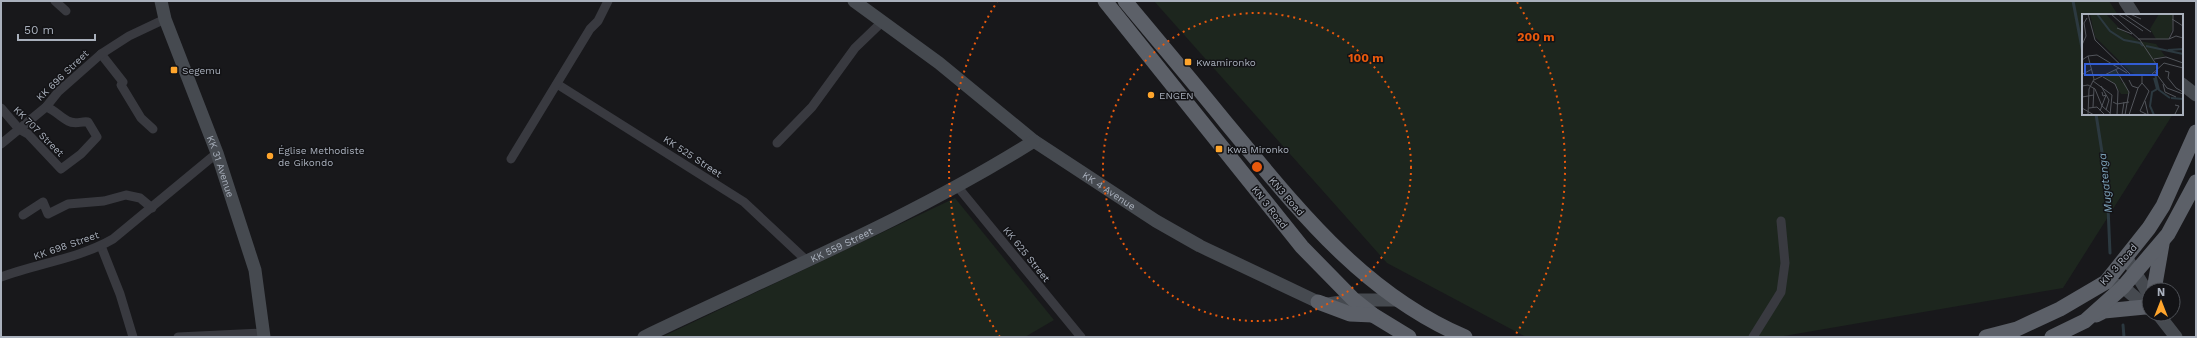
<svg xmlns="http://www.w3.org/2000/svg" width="2197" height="338" font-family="'Work Sans',sans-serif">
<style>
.green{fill:#1d261e}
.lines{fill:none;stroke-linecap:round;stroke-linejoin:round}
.stream{stroke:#2c3940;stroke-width:3}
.minor{stroke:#393a40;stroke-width:9}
.secondary{stroke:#464a50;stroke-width:13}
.trunk{stroke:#5c6068;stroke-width:15}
.ring{fill:none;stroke:#e8590c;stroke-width:2;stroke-dasharray:2 4}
.poi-dot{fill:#ffa52c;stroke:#131316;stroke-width:1.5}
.labels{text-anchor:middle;stroke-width:3;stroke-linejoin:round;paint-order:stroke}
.poi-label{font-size:10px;fill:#a9b0bc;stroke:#131316;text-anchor:start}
.street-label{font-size:10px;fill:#a9b0bc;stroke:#131316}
.water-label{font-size:11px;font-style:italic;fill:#7da3ba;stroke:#131316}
.inset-river{fill:none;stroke:#2c3940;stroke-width:2}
.inset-road{fill:none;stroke:#52555b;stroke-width:1}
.view{fill:#325dd4;fill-opacity:0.15;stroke:#325dd4;stroke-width:2}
.inset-edge{fill:none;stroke:#a9b0bc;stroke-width:2}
.centre{fill:#e8590c;stroke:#131316;stroke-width:2}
.ring-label{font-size:12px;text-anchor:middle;font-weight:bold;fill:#e8590c;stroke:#131316;stroke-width:3;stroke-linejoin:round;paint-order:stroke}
</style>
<rect width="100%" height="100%" fill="#18181b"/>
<!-- green -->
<g class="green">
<polygon points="1154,1 2109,1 2118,15 2083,15 2083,114 2173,114 2063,288 1778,337 1526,337 1387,263"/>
<polygon points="955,198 1054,320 1025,337 662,337"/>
</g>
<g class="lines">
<!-- stream -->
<g class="stream">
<polyline points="2073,1 2083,53"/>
<polyline points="2096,114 2107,184 2110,253"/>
<polyline points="2123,325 2124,337"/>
</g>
<!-- minor -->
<g class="minor">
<polyline points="55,1 66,11"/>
<polyline points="101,54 123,82 121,85 141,118 153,129"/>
<polyline points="557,84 744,202 807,261"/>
<path d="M1,108L19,129L28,134L61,169L81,154L97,137L88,122C81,121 75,125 68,121C60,117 55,110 46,107"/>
<polyline points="777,143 812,107 855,48 882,22"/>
<polyline points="1,144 46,107 58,92 101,54 129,36 165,19"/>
<polyline points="511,159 590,29 598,21 608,1"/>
<polyline points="957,186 1081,337"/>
<polyline points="23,215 43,202 48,214 68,204 104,201 126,195 140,198 152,208"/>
<polyline points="101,246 120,294 133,337"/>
<path d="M1,277C38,263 78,259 113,239L217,153"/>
<polyline points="178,337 264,333"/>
<polyline points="1753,337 1781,292 1785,263 1781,221"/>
</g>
<!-- secondary -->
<g class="secondary">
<path id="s1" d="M161,1L165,19L217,153L255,270L264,337"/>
<path id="s2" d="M854,1L939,63L1034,141L1156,221L1200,246L1318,302L1328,304L1354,300H1398"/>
<polyline points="2125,1 2134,15"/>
<polyline points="2182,84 2196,95"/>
<polyline points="2126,257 2149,295"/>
<polyline points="2113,284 2123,287 2149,309"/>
<polyline points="2158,314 2176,337"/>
<path id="s3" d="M644,337C775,274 910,219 1034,141"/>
</g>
<!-- trunk -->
<g class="trunk">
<polyline points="1105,1 1302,247 1354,300 1373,315 1409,337"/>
<path d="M1125,1C1159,42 1194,83 1227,124C1297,208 1362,293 1465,337"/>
<polyline points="2154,290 2162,244"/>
<polyline points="1318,302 1350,314 1373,315"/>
<polyline points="2096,315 2104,311 2145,307"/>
<polyline points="1986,337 2017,329 2060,309 2106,282 2149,228 2163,206 2196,132"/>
<polyline points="2052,337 2085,321 2123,287 2168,234 2196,182"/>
</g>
</g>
<!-- distance rings -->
<g class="ring">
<circle cx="1257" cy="167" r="154"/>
<path d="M1000 337A308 308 0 0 1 997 2M1517 2A308 308 0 0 1 1514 337"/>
</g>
<!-- markers -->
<g class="poi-dot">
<rect x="1184" y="58" width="8" height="8" rx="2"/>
<rect x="170" y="66" width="8" height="8" rx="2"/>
<circle cx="1151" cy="95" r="4"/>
<rect x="1215" y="145" width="8" height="8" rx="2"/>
<circle cx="270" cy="156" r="4"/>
</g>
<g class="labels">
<!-- poi labels -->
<g class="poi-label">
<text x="1196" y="66">Kwamironko</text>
<text x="182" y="74">Segemu</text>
<text x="1159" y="99">ENGEN</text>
<text x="1227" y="153">Kwa Mironko</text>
<text x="278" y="154">Église Methodiste<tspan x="278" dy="12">de Gikondo</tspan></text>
</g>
<!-- street labels -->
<g class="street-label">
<text transform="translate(62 75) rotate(-44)" y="4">KK 696 Street</text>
<text transform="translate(39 131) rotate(45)" y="4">KK 707 Street</text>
<text transform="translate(693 156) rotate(33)" y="4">KK 525 Street</text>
<text dy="4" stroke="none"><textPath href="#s1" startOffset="176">KK 31 Avenue</textPath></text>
<text dy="4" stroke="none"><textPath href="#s2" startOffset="318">KK 4 Avenue</textPath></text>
<text transform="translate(1287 196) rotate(49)" y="4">KN3 Road</text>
<text transform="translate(1270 207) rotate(52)" y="4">KN 3 Road</text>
<text dy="4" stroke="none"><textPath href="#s3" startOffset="218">KK 559 Street</textPath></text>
<text transform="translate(66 245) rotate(-19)" y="4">KK 698 Street</text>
<text transform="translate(1027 254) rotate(51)" y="4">KK 625 Street</text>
<text transform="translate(2118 264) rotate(-49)" y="4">KN 3 Road</text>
</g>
<!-- water labels -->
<g class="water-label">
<text transform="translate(2105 183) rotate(-96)" y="4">Mugatenga</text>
</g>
</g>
<!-- overview -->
<g transform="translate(2082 14)">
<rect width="101" height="101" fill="#18181b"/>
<path d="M8,0H24L37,14L57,27L74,30L83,42L71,45L74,53L71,59L54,61L49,58L13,23ZM77,0H91L90,16L86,25H74L68,15ZM34,56L40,69L43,68L47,80H39L33,70L21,62Z" fill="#1d261e"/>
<path class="inset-river" d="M15,0L28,17L42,26L58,29L61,32M64,32L101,40M86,36L101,35M73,60L77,76L88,84M89,84L101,85M72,101L68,92L70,78L75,75L72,64"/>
<path class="inset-road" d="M6,0L13,26L49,61H69L82,49L101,54M29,0L58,26L76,53M36,0L61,17M42,0L69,18M48,0L59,5M90,5L101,12M35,14L50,20M56,25H87L91,17V0M87,25L94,22L101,24M0,31L4,22L2,9L5,4M72,45L84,43L101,49M0,46L6,42L15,41L45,59M34,56L47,78L43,101M83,57L87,58L86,64L94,74L101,78M0,58L1,60L10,55M73,58L85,74L101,80M60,62V69L67,77L58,97L66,101M21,63L33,70L36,77L35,101M12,66L37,54M47,66L50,72L56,74M11,67L30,81L28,101M81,70L83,78L94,83M0,72L6,71L13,75L20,92L28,99M19,72L27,86L24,96M0,83L12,81M63,87L66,100M31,88L35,90L47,88M11,93L12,74M0,94L12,101M7,94L15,93L23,101M18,97L24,81L21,82L20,78M93,100L97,92L93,91M6,101L7,75L12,65L6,42M40,101L42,88M47,101L56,74L60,69"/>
<path class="view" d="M3,50H75V61H3Z"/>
<rect width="101" height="101" class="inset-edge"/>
</g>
<circle cx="1257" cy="167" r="6" class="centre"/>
<g class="ring-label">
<text x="1536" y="41">200 m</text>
<text x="1366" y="62">100 m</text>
</g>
<!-- border -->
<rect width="2197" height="338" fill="none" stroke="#a9b0bc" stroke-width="4"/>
<!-- north arrow -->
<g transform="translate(2161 302)"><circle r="19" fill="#131316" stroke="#4f5258"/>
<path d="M0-3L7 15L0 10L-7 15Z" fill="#ffa52c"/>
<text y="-6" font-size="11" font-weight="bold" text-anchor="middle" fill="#a9b0bc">N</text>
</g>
<!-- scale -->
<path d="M18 34v6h77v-6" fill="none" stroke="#a9b0bc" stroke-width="2"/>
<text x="24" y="34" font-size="12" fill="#a9b0bc" stroke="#131316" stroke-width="3" paint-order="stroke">50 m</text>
</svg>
